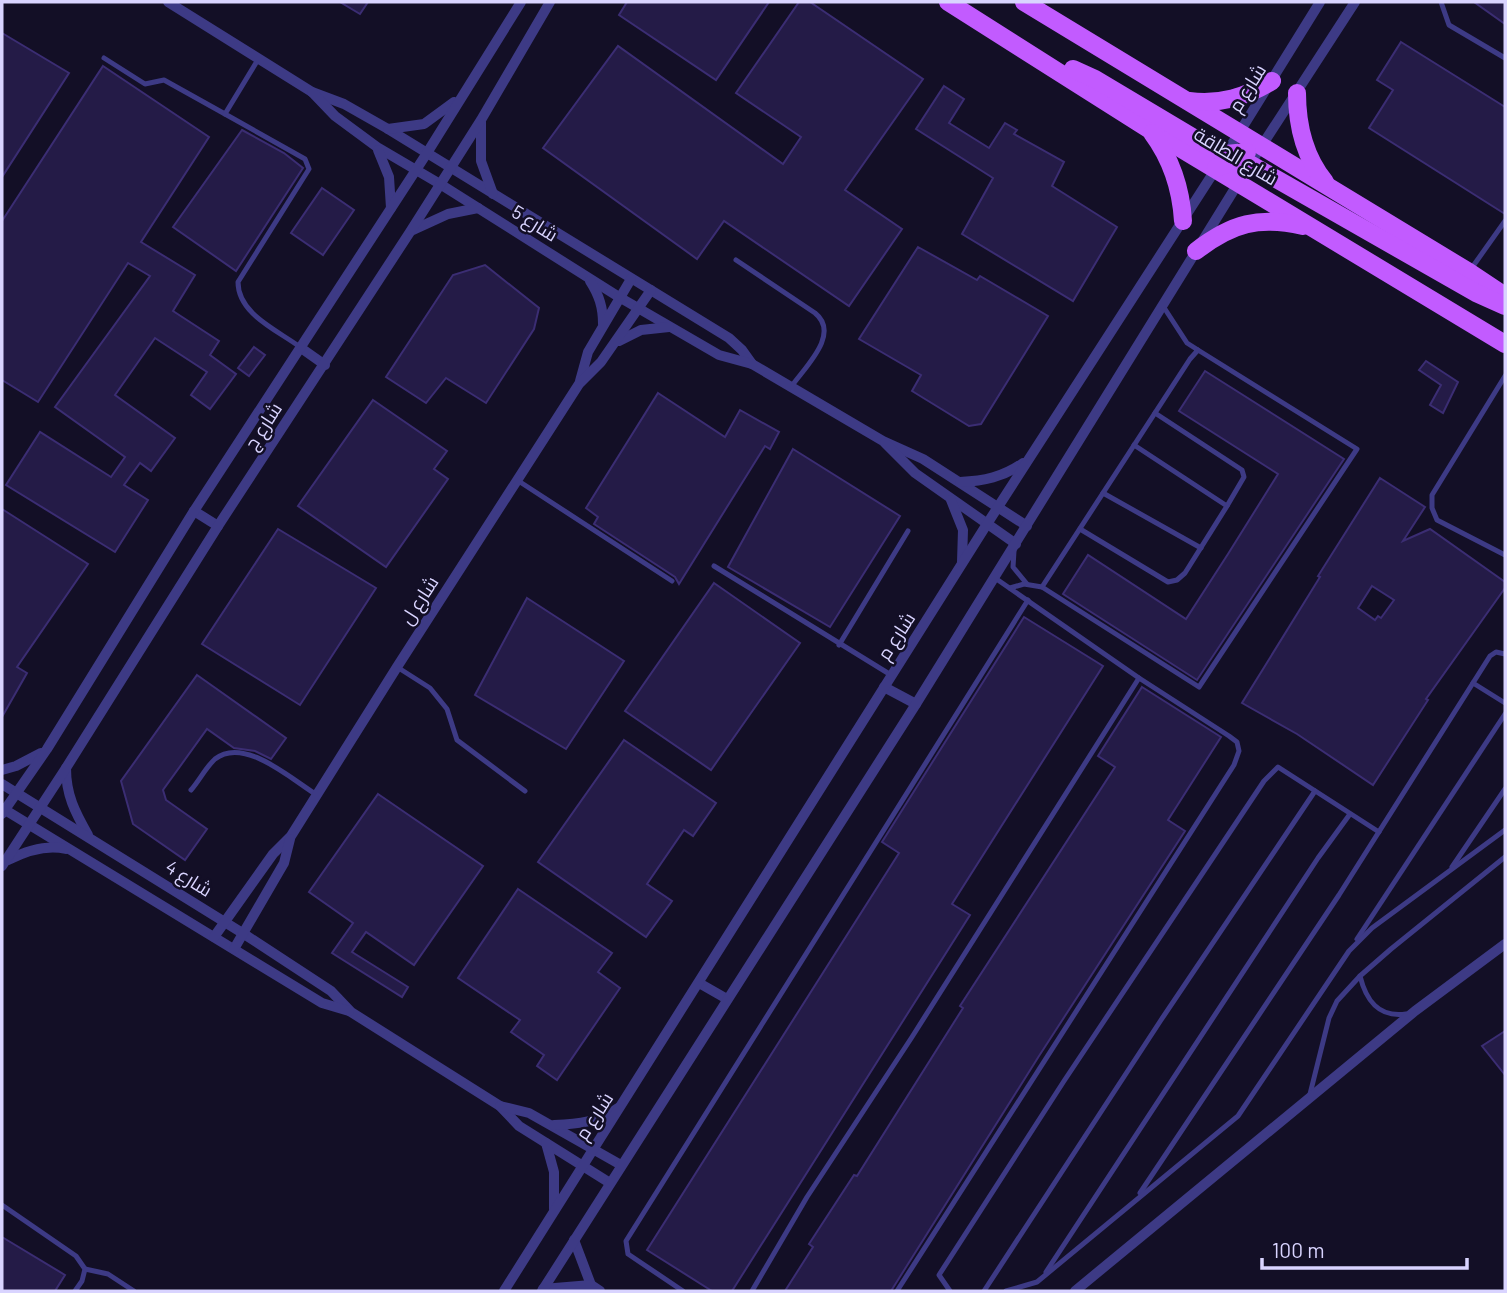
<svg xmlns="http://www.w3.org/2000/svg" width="1507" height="1293" font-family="Barlow,Cairo,sans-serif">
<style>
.building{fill:#241b47;stroke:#3b2d73;stroke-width:2;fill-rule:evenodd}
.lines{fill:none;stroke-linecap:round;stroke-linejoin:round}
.lane{stroke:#3d3a85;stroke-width:5}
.street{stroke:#3d3a85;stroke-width:10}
.primary{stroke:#c25bff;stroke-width:18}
.labels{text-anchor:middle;stroke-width:5;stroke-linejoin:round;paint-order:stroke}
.street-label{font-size:19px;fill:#d9d4ff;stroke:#130f26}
</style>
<rect width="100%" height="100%" fill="#130f26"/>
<!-- building -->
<g class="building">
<polygon points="340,2 368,2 360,14"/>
<polygon points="627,2 769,2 716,80 619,15"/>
<polygon points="799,2 810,2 923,79 845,190 902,229 849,306 724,221 697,259 543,148 618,46 783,164 801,137 736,93"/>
<polygon points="1474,2 1505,2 1505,24"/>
<polygon points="2,33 69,73 2,177"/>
<polygon points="1401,42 1505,107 1505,214 1369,128 1393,90 1377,80"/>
<polygon points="103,66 209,137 141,242 195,275 173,311 219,341 210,355 236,374 210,409 191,395 207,372 155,338 115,395 175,438 151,471 140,463 124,485 148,500 115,552 6,485 40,432 111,477 125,457 55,407 150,276 128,263 38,402 2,380 2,221"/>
<polygon points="944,86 964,99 949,123 989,148 1005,123 1017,130 1014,134 1064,162 1052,186 1117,227 1073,301 962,234 993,178 916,129"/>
<polygon points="242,130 284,153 303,168 236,271 173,227"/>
<polygon points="322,188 354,210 323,255 291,233"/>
<polygon points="918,247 977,280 980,276 1048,316 981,424 969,426 912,391 921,375 859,339"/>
<polygon points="485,265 539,308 534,329 486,403 446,378 426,403 386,377 453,275"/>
<polygon points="254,347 265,355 249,376 238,368"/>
<polygon points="1426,361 1458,382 1443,413 1430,405 1441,385 1419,370"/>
<polygon points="1205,371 1344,459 1197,680 1063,594 1088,555 1186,619 1228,554 1278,474 1179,411"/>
<polygon points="658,393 725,437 740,410 779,432 770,449 765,446 679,584 675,577 594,524 598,517 586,508"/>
<polygon points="373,400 447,451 434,469 448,479 386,567 298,506"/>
<polygon points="793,449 900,516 830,627 728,567"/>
<path d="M1380,478L1425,507L1403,541L1430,529L1505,582V588L1426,699L1428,700L1373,785L1297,734L1242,703L1320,577L1318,576ZM1372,586L1394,600L1381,618L1378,616L1375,620L1358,608Z"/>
<polygon points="2,509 88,564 17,667 27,673 2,717"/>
<polygon points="278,529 376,588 300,705 202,644"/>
<polygon points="714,583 800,643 711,770 625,711"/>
<polygon points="527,598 624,661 566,749 475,695"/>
<polygon points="1024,617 1103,666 952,904 970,915 732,1291 712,1291 647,1250 899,853 882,842"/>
<polygon points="197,675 286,738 271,759 255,751 234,748 207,729 163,790 166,800 207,829 185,860 133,824 121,781"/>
<polygon points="1142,687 1221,737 1168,820 1185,831 1039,1056 891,1291 785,1291 813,1247 809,1244 854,1175 857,1176 963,1008 960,1006 1115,767 1098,756"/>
<polygon points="624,740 716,803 693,836 684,830 647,884 672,901 646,937 538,862"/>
<polygon points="378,794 483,866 414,965 366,932 352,952 408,987 402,997 332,953 353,923 309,892"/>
<polygon points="518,889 612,953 598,972 620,988 557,1080 537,1066 544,1055 511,1032 520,1020 458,978"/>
<polygon points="1505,1031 1505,1075 1482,1046"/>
<polygon points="2,1237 65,1275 55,1291 2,1291"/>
</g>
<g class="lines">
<!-- lane -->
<g class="lane">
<polyline points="1441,2 1449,25 1505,58"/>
<polyline points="104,58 145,84 164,80 225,114"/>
<path d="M259,58L225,114L305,159L309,169L238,282C238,314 277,330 300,347"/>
<path d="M736,260L815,313C841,334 805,367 791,387"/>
<polyline points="1471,269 1505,221"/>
<polyline points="1505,376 1432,495 1432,508 1437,520 1505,555"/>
<polyline points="1134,445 1227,506 1244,477 1242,470 1155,413"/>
<polyline points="517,480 672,581"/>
<polyline points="1103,493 1201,548"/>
<polyline points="1080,529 1168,582 1177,580 1185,573 1227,506"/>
<polyline points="1014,551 1013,567 1027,584"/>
<polyline points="714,566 891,675"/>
<polyline points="1042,587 1199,687 1357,449 1198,350"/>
<polyline points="1010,588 1024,584 1042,587 1190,359 1198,350 1187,343 1163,306"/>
<polyline points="839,645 908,531"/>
<polyline points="397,667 430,688 447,709 457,740 525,791"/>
<polyline points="1473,683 1505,703"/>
<path d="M191,790C199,781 206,767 215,759C244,736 291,779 317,795"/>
<polyline points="1452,867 1505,789"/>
<polyline points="1357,939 1505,714"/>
<path d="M1360,976C1366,1000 1378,1018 1406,1014"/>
<polyline points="1310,1094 1329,1018 1337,1001 1360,976 1391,949 1505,857"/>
<polyline points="1140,1193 1339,895 1490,656 1496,652 1505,654"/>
<polyline points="2,1205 76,1256 85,1269 82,1281 75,1291"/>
<polyline points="85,1269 108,1274 134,1291"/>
<polyline points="1046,1272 1318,858 1350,814"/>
<polyline points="683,1291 628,1254 626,1241 1028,600"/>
<polyline points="752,1291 807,1197 912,1037 1139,678"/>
<polyline points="897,1291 1234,765 1239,751 1237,742 1229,736 1139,678 995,578"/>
<polyline points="950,1291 939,1275 1064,1081 1264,781 1278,767 1379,832"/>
<polyline points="984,1291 1161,1020 1315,791"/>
<polyline points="1006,1291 1037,1282 1238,1116 1349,951 1372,928 1505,830"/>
</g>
<!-- street -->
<g class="street">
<polyline points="168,2 312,92 344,104 388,129 729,338 742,350 752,364"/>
<polyline points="312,92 335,116 377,147 440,184 619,297 719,355 752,364 883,441 923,459 1027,526"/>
<polyline points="481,122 481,161 493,194"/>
<polyline points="388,129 424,124 454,102"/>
<polyline points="378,150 389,177 391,208"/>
<polyline points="413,230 448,214 478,208"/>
<path d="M590,281C599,295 603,307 603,324"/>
<polyline points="619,341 641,330 669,327"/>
<polyline points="301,348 325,365"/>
<polyline points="580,381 588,352 631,279"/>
<polyline points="885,443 915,473 1016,544"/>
<path d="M960,482C984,481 1003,477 1023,463"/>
<polyline points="951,500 963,530 962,562"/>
<polyline points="194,511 218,526"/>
<polyline points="884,687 916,704"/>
<path d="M66,768C66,795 75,812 88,835"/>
<polyline points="2,770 16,766 41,753"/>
<polyline points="2,784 244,934 331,991 351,1012 500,1106 519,1126 610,1183"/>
<polyline points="2,808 322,1003 349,1011"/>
<polyline points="2,814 47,749 194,511 427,153 521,2"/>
<path d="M8,860C26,851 46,844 66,849"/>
<polyline points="2,866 66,768 218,526 410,232 481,120 550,2"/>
<polyline points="214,937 273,854 291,836 397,667 579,384 601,362 651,290"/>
<polyline points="234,949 284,863 290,839"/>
<polyline points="699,983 727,999"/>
<polyline points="500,1106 529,1113 621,1165"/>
<path d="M554,1125C578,1124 599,1122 618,1108"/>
<polyline points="546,1143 554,1172 554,1209"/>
<polyline points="574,1240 591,1285"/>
<polyline points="543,1289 591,1285 600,1291"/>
<polyline points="504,1291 987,524 1239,133 1320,2"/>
<polyline points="542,1291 916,704 1250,164 1355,2"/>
<polyline points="1075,1291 1415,1011 1505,944"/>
</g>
<!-- primary -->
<g class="primary">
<polyline points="948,2 1150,130 1505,344"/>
<polyline points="1024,2 1469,272 1505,296"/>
<polyline points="1073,69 1095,79 1209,147 1226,154 1247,152"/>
<path d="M1297,93C1297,126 1304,156 1325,182"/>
<path d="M1189,101C1220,105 1246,97 1272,81"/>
<path d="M1152,133C1172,160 1181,188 1183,221"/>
<polyline points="1216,168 1230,163 1250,164 1476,293 1505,306"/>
<path d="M1196,251C1232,223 1259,216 1303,226"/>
</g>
</g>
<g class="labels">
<!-- street labels -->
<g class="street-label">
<text transform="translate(1247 88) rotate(-58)" y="7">شارع م</text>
<text transform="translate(1236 156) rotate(31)" y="7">شارع الطاقة</text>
<text transform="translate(535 223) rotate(32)" y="7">شارع 5</text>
<text transform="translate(263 426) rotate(-57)" y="7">شارع ج</text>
<text transform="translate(419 600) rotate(-57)" y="7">شارع ل</text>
<text transform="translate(896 636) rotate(-57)" y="7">شارع م</text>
<text transform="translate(189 878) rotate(32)" y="7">شارع 4</text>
<text transform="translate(594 1116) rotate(-57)" y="7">شارع م</text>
</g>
</g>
<!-- border -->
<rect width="1507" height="1293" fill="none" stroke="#d9d4ff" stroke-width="7"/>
<!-- scale -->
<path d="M1262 1258v10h205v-10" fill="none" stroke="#d9d4ff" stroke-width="3.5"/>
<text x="1272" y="1258" font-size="21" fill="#d9d4ff" stroke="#130f26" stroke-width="5" paint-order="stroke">100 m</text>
</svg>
